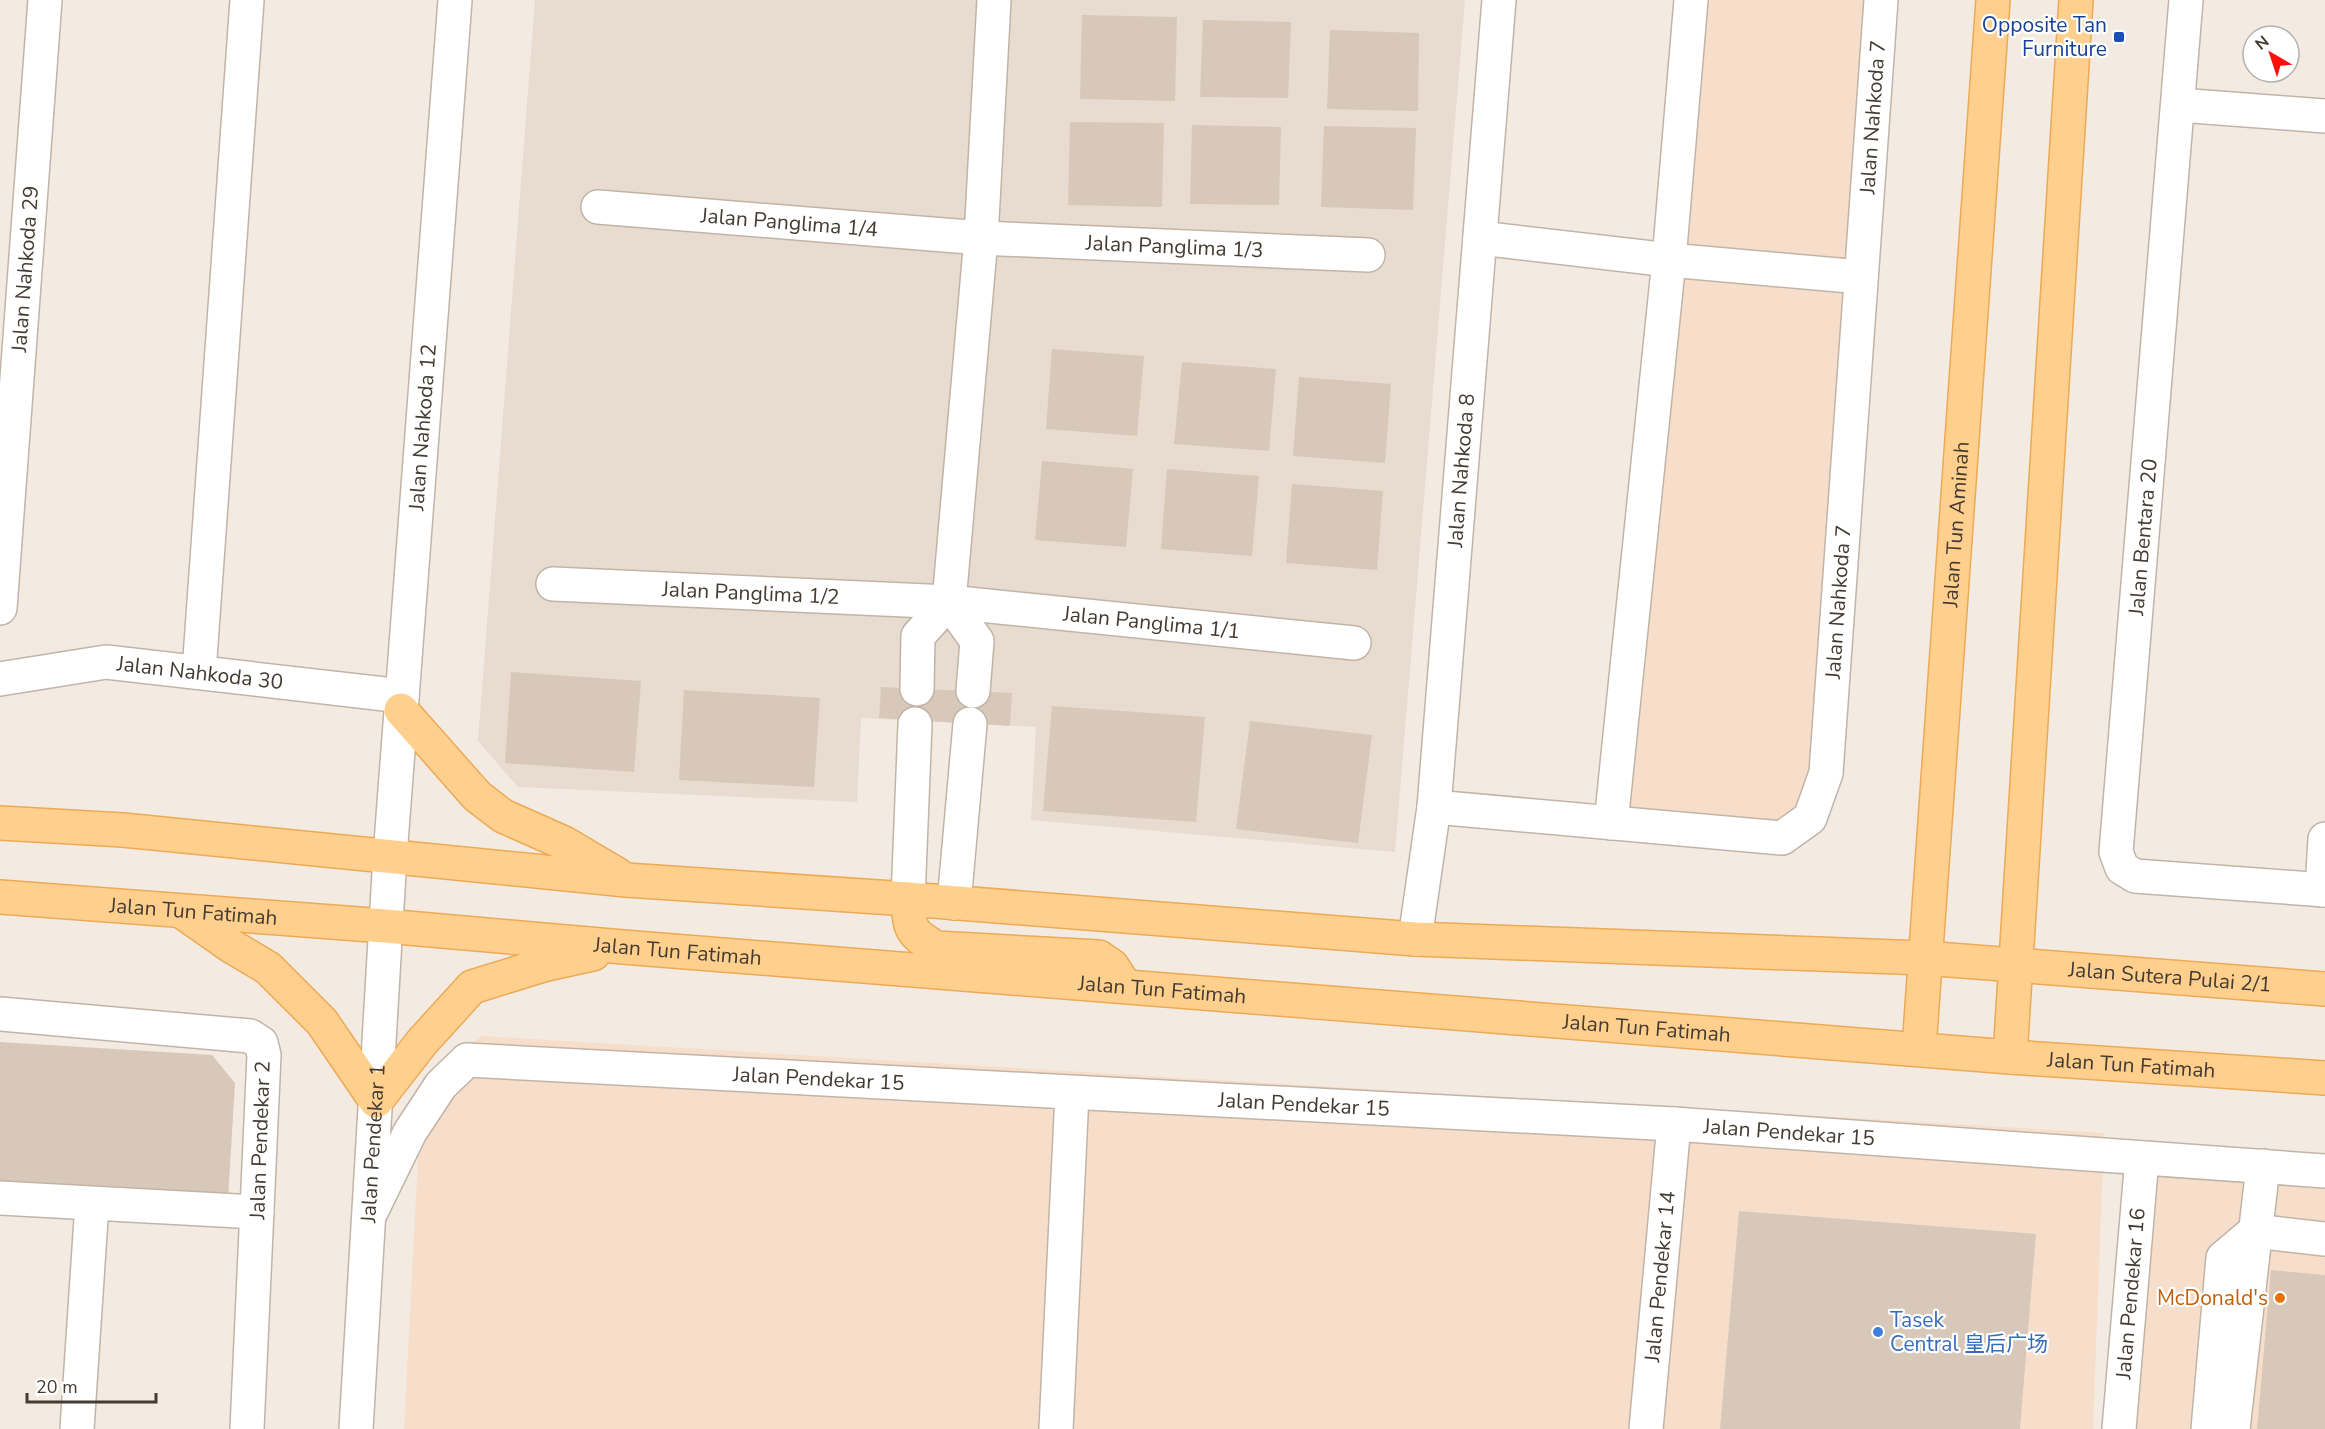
<svg xmlns="http://www.w3.org/2000/svg" width="2325" height="1429" font-family="'Nunito Sans','Noto Sans SC',sans-serif">
<style>
.residential{fill:#e7dccf}
.commercial{fill:#f7deca}
.building{fill:#d8c8b9}
.lines{fill:none;stroke-linecap:round;stroke-linejoin:round}
.minor-casing{stroke:#c1b4a7;stroke-width:36}
.major-casing{stroke:#edaa56;stroke-width:36}
.minor{stroke:#fff;stroke-width:33}
.major{stroke:#ffcf8e;stroke-width:33}
.transit-dot{fill:#1a4fb4;stroke:#fff;stroke-width:2}
.food-dot{fill:#e8710a;stroke:#fff;stroke-width:2}
.shop-dot{fill:#3f7fe0;stroke:#fff;stroke-width:2}
.labels{text-anchor:middle;stroke-width:4.5;stroke-linejoin:round;paint-order:stroke}
.transit-label{font-size:21px;fill:#164399;stroke:#fff;text-anchor:end}
.street-label{font-size:21px;fill:#443b32;stroke:#fff}
.food-label{font-size:21px;fill:#c56008;stroke:#fff;text-anchor:end}
.shop-label{font-size:21px;fill:#366cbe;stroke:#fff;text-anchor:start}
</style>
<rect width="100%" height="100%" fill="#f3ebe2"/>
<!-- residential -->
<polygon class="residential" points="535,0 1465,0 1395,852 1031,820 1036,727 861,718 857,802 518,787 478,741"/>
<!-- commercial -->
<g class="commercial">
<polygon points="1701,0 1865,0 1812,767 1796,807 1779,821 1625,807"/>
<polygon points="482,1036 2104,1133 2093,1429 404,1429 422,1078"/>
<polygon points="2156,1176 2325,1185 2325,1429 2136,1429"/>
</g>
<!-- building -->
<g class="building">
<polygon points="1082,15 1177,17 1175,101 1080,99"/>
<polygon points="1203,20 1291,22 1288,98 1200,97"/>
<polygon points="1330,30 1419,33 1418,111 1327,109"/>
<polygon points="1070,122 1164,123 1162,207 1068,205"/>
<polygon points="1192,125 1281,127 1279,205 1190,204"/>
<polygon points="1324,126 1416,128 1413,210 1321,207"/>
<polygon points="1052,349 1144,356 1137,436 1046,429"/>
<polygon points="1182,362 1276,369 1269,451 1174,444"/>
<polygon points="1299,377 1391,384 1385,463 1293,456"/>
<polygon points="1042,461 1133,469 1126,547 1035,540"/>
<polygon points="1167,469 1259,476 1252,556 1161,549"/>
<polygon points="1292,484 1383,491 1377,570 1286,563"/>
<polygon points="511,672 641,681 634,772 505,763"/>
<polygon points="881,687 1012,693 1010,726 879,718"/>
<polygon points="684,690 820,698 814,787 679,780"/>
<polygon points="1052,706 1205,717 1196,822 1043,811"/>
<polygon points="1250,721 1372,735 1358,843 1236,829"/>
<polygon points="0,1042 212,1055 235,1083 228,1200 0,1189"/>
<polygon points="1739,1211 2036,1234 2020,1429 1720,1429"/>
<polygon points="2271,1270 2325,1275 2325,1429 2257,1429"/>
</g>
<g class="lines">
<!-- minor casing -->
<g class="minor-casing">
<g id="minor">
<polyline points="2186,0 2116,852 2122,868 2135,876 2325,890"/>
<polyline points="2179,105 2325,116"/>
<path id="s1" d="M598,207L981,238L1368,255"/>
<polyline points="1480,238 1669,260 1861,277"/>
<path id="s2" d="M553,584L949,602L1354,643"/>
<polyline points="949,602 977,641 973,691"/>
<path id="s3" d="M0,608L45,0"/>
<polyline points="199,672 247,0"/>
<path id="s4" d="M0,679L106,662L402,696"/>
<polyline points="917,689 918,636 949,602 981,238 994,0"/>
<path id="s5" d="M1434,807L1782,838L1810,818L1826,773L1881,0"/>
<polyline points="1611,823 1669,260 1691,0"/>
<polyline points="2322,890 2325,839"/>
<polyline points="908,899 915,724"/>
<polyline points="954,903 970,724"/>
<path id="s6" d="M1415,939L1434,807L1499,0"/>
<polyline points="0,1014 250,1036 261,1043 264,1055 247,1429"/>
<polyline points="0,1198 257,1212"/>
<path id="s7" d="M369,1216L410,1132L441,1085L467,1060L1674,1124L2325,1171"/>
<polyline points="77,1429 92,1204"/>
<path id="s8" d="M356,1429L390,856L455,0"/>
<polyline points="1056,1429 1072,1094"/>
<path id="s9" d="M1646,1429L1674,1124"/>
<path id="s10" d="M2119,1429L2142,1158"/>
<polyline points="2208,1429 2223,1258 2255,1231 2325,1239"/>
<polyline points="2233,1429 2263,1166"/>
</g>
</g>
<!-- major casing -->
<g class="major-casing">
<g id="major">
<polyline points="401,710 477,796 503,816 564,843 618,875"/>
<path id="s11" d="M0,823L123,830L626,880L908,899L1415,939L1924,958L2325,989"/>
<path id="s12" d="M0,897L385,926L623,947L2010,1057L2325,1078"/>
<path d="M908,899C910,929 909,932 936,948L1099,957L1112,966L1125,986"/>
<polyline points="181,911 231,946 268,968 322,1022 376,1101 422,1042 472,987 543,965 593,954"/>
<path id="s13" d="M1919,1049L1993,0"/>
<polyline points="2010,1057 2076,0"/>
</g>
</g>
<!-- minor -->
<use href="#minor" class="minor"/>
<!-- major -->
<use href="#major" class="major"/>
</g>
<!-- markers -->
<rect class="transit-dot" x="2113" y="31" width="12" height="12" rx="3"/>
<circle class="food-dot" cx="2280" cy="1298" r="6"/>
<circle class="shop-dot" cx="1878" cy="1332" r="6"/>
<g class="labels">
<!-- transit labels -->
<g class="transit-label">
<text x="2107" y="32">Opposite Tan<tspan x="2107" dy="24">Furniture</tspan></text>
</g>
<!-- street labels -->
<g class="street-label">
<text dy="7" stroke="none"><textPath href="#s5" startOffset="1089">Jalan Nahkoda 7</textPath></text>
<text dy="7" stroke="none"><textPath href="#s1" startOffset="192">Jalan Panglima 1/4</textPath></text>
<text dy="7" stroke="none"><textPath href="#s1" startOffset="578">Jalan Panglima 1/3</textPath></text>
<text dy="7" stroke="none"><textPath href="#s3" startOffset="340">Jalan Nahkoda 29</textPath></text>
<text dy="7" stroke="none"><textPath href="#s8" startOffset="1004">Jalan Nahkoda 12</textPath></text>
<text dy="7" stroke="none"><textPath href="#s6" startOffset="471">Jalan Nahkoda 8</textPath></text>
<text dy="7" stroke="none"><textPath href="#s13" startOffset="526">Jalan Tun Aminah</textPath></text>
<text transform="translate(2143 537) rotate(-85)" y="7">Jalan Bentara 20</text>
<text dy="7" stroke="none"><textPath href="#s2" startOffset="198">Jalan Panglima 1/2</textPath></text>
<text dy="7" stroke="none"><textPath href="#s5" startOffset="603">Jalan Nahkoda 7</textPath></text>
<text dy="7" stroke="none"><textPath href="#s2" startOffset="600">Jalan Panglima 1/1</textPath></text>
<text dy="7" stroke="none"><textPath href="#s4" startOffset="202">Jalan Nahkoda 30</textPath></text>
<text dy="7" stroke="none"><textPath href="#s12" startOffset="194">Jalan Tun Fatimah</textPath></text>
<text dy="7" stroke="none"><textPath href="#s12" startOffset="680">Jalan Tun Fatimah</textPath></text>
<text dy="7" stroke="none"><textPath href="#s11" startOffset="2176">Jalan Sutera Pulai 2/1</textPath></text>
<text dy="7" stroke="none"><textPath href="#s12" startOffset="1166">Jalan Tun Fatimah</textPath></text>
<text dy="7" stroke="none"><textPath href="#s12" startOffset="1652">Jalan Tun Fatimah</textPath></text>
<text dy="7" stroke="none"><textPath href="#s12" startOffset="2138">Jalan Tun Fatimah</textPath></text>
<text dy="7" stroke="none"><textPath href="#s7" startOffset="538">Jalan Pendekar 15</textPath></text>
<text dy="7" stroke="none"><textPath href="#s7" startOffset="1024">Jalan Pendekar 15</textPath></text>
<text dy="7" stroke="none"><textPath href="#s7" startOffset="1510">Jalan Pendekar 15</textPath></text>
<text transform="translate(260 1140) rotate(-88)" y="7">Jalan Pendekar 2</text>
<text dy="7" stroke="none"><textPath href="#s8" startOffset="286">Jalan Pendekar 1</textPath></text>
<text dy="7" stroke="none"><textPath href="#s9" startOffset="153">Jalan Pendekar 14</textPath></text>
<text dy="7" stroke="none"><textPath href="#s10" startOffset="136">Jalan Pendekar 16</textPath></text>
</g>
<!-- food labels -->
<g class="food-label">
<text x="2268" y="1305">McDonald's</text>
</g>
<!-- shop labels -->
<g class="shop-label">
<text x="1890" y="1327">Tasek<tspan x="1890" dy="24">Central 皇后广场</tspan></text>
</g>
</g>
<!-- north arrow -->
<g transform="translate(2271 54) rotate(321)"><circle r="28" fill="#ffffff" stroke="#b4b1ad" stroke-width="1.5"/>
<path d="M0-4.5L10 22L0 15L-10 22Z" fill="#ff0f0c"/>
<text y="-9" font-size="16" font-weight="bold" text-anchor="middle" fill="#443b32">N</text>
</g>
<!-- scale -->
<path d="M27 1393v9h129v-9" fill="none" stroke="#443b32" stroke-width="3"/>
<text x="36" y="1393" font-size="18" fill="#443b32" stroke="#ffffff" stroke-width="4.5" paint-order="stroke">20 m</text>
</svg>
